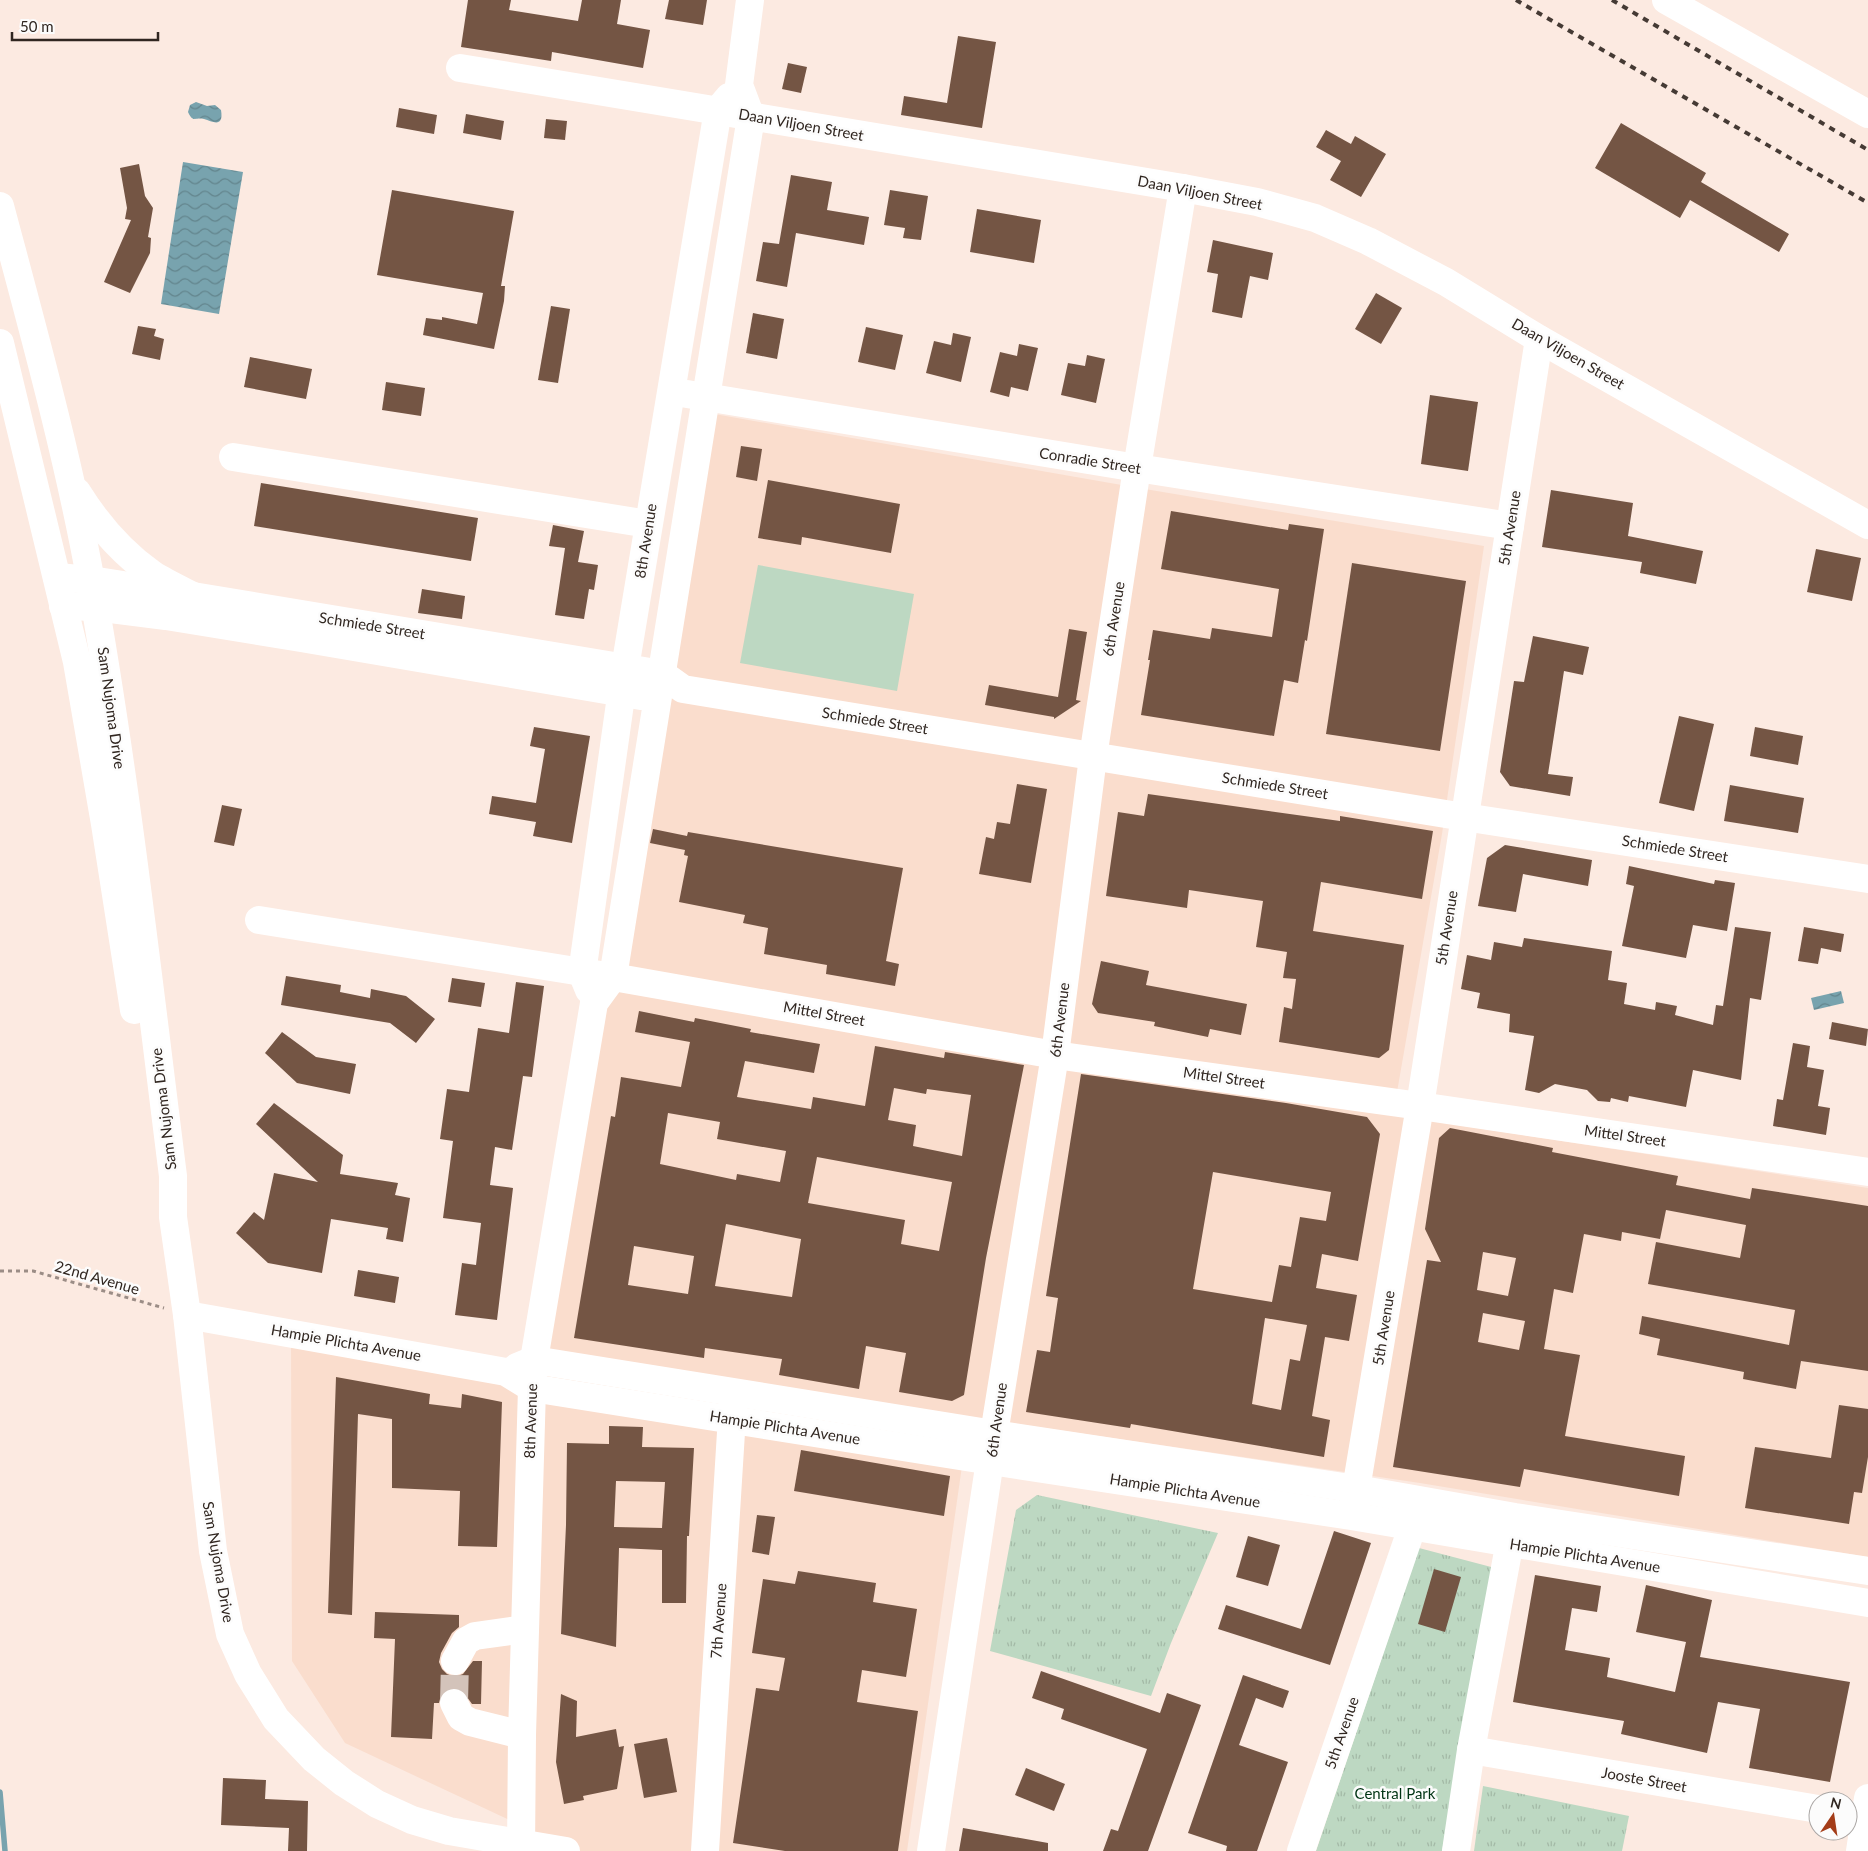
<svg xmlns="http://www.w3.org/2000/svg" width="1868" height="1851" font-family="Lato,sans-serif">
<style>
.built{fill:#faddcd}
.grass{fill:url(#grass-tufts)}
.garden{fill:#bdd8c2}
.water{fill:url(#water-waves)}
.lines{fill:none;stroke-linecap:round;stroke-linejoin:round}
.stream{stroke:#78a3ae;stroke-width:5.5}
.building{fill:#745544;fill-rule:evenodd}
.minor-tunnel{stroke:#d3c3ba;stroke-width:28;stroke-dasharray:28 14;stroke-linecap:butt}
.path{stroke:#9b8d86;stroke-width:3;stroke-dasharray:4 4;stroke-linecap:butt}
.minor{stroke:#fff;stroke-width:28}
.major{stroke:#fff;stroke-width:28}
.rail{stroke:#453a34;stroke-width:4;stroke-dasharray:6 6;stroke-linecap:butt}
.labels{text-anchor:middle;stroke-width:5;stroke-linejoin:round;paint-order:stroke}
.street-label{font-size:15px;fill:#302620;stroke:#fcfcfc}
.park-label{font-size:15px;fill:#003414;stroke:#fcfcfc}
</style>
<defs>
<pattern id="grass-tufts" width="24" height="20" patternUnits="userSpaceOnUse" patternTransform="scale(1.25)"><rect width="24" height="20" fill="#bdd8c2"/><path d="M3 7l-1-3M5 7V3M7 7l1-3M15 17l-1-3M17 17v-4M19 17l1-3" fill="none" stroke="#a3b9a6"/></pattern>
<pattern id="water-waves" width="16" height="10" patternUnits="userSpaceOnUse" patternTransform="scale(1.25)"><rect width="16" height="10" fill="#78a3ae"/><path d="M0 5q4-4 8 0t8 0" fill="none" stroke="#63858d"/></pattern>
</defs>
<rect width="100%" height="100%" fill="#fceae1"/>
<!-- built -->
<polygon class="built" points="703,412 1133,487 1484,546 1442,834 1393,1115 1868,1188 1868,1557 1420,1483 969,1417 907,1851 521,1851 522,1826 345,1743 292,1661 291,1333 531,1388 662,674"/>
<!-- grass -->
<g class="grass">
<polygon points="1037,1495 1218,1533 1171,1643 1151,1696 990,1651 1016,1510"/>
<polygon points="1419,1548 1495,1568 1442,1851 1316,1851"/>
<polygon points="1483,1786 1629,1816 1622,1851 1474,1851"/>
</g>
<!-- garden -->
<polygon class="garden" points="758,565 914,594 897,691 740,663"/>
<!-- water -->
<g class="water">
<path d="M196,102L207,106L215,105L221,110C224,128 213,122 204,119C195,117 193,123 188,112L190,105Z"/>
<polygon points="183,162 243,172 219,314 161,304"/>
<polygon points="1841,991 1844,1003 1814,1010 1811,998"/>
</g>
<g class="lines">
<!-- stream -->
<polyline class="stream" points="0,1792 5,1851"/>
</g>
<!-- building -->
<g class="building">
<polygon points="468,0 511,0 509,10 578,21 582,0 621,0 617,24 650,30 643,68 552,52 551,61 461,47"/>
<polygon points="669,0 707,0 703,25 665,19"/>
<polygon points="958,36 996,42 982,128 901,115 904,96 947,103"/>
<polygon points="788,63 807,67 801,93 782,89"/>
<polygon points="399,108 437,115 434,134 396,127"/>
<polygon points="466,114 504,121 501,140 463,133"/>
<polygon points="546,119 567,121 565,140 544,138"/>
<polygon points="1621,123 1706,173 1701,182 1789,234 1779,252 1690,200 1680,218 1595,168"/>
<polygon points="1326,130 1351,144 1355,136 1386,154 1361,197 1330,180 1341,161 1316,147"/>
<polygon points="139,164 145,196 153,208 148,237 151,238 150,253 130,293 104,282 131,220 125,219 127,208 120,168"/>
<polygon points="791,175 832,182 827,210 869,217 864,245 796,233 787,287 756,281 763,242 779,244"/>
<polygon points="392,190 514,211 501,286 505,286 504,301 494,349 423,335 426,318 442,320 442,317 477,324 483,293 377,275"/>
<polygon points="890,190 928,196 921,240 903,238 905,228 884,225"/>
<polygon points="977,209 1041,220 1034,263 970,252"/>
<polygon points="1213,240 1273,253 1268,280 1250,276 1242,318 1212,312 1218,274 1207,272"/>
<polygon points="1376,293 1402,308 1381,344 1355,329"/>
<polygon points="551,306 570,309 558,383 538,380"/>
<polygon points="753,313 784,319 777,359 746,353"/>
<polygon points="138,326 156,329 154,336 164,339 160,360 132,354"/>
<polygon points="866,327 903,335 895,370 858,362"/>
<polygon points="953,333 971,337 961,382 926,373 934,341 951,345"/>
<polygon points="1019,344 1038,348 1028,391 1011,387 1009,397 990,392 1000,352 1017,356"/>
<polygon points="1087,355 1105,359 1096,403 1061,395 1068,363 1085,366"/>
<polygon points="250,357 312,369 306,399 244,387"/>
<polygon points="386,382 425,388 421,416 382,410"/>
<polygon points="1430,395 1478,402 1468,471 1421,464"/>
<polygon points="741,446 762,449 757,481 736,477"/>
<polygon points="768,480 900,504 891,553 802,537 801,545 758,538"/>
<polygon points="261,483 478,518 471,561 254,526"/>
<polygon points="1551,490 1633,503 1628,536 1703,551 1696,584 1640,573 1642,562 1542,547"/>
<polygon points="1171,511 1288,530 1289,524 1324,529 1307,641 1305,640 1298,683 1284,680 1274,736 1141,715 1150,660 1148,660 1153,630 1210,639 1212,628 1272,637 1279,589 1161,569"/>
<polygon points="553,525 584,531 578,562 598,565 594,590 589,589 584,619 555,615 565,548 549,546"/>
<polygon points="1816,549 1861,558 1852,601 1807,592"/>
<polygon points="1352,563 1466,581 1440,751 1326,734"/>
<polygon points="422,589 465,596 462,619 418,613"/>
<polygon points="1069,629 1087,632 1076,700 1081,701 1054,719 1054,717 985,705 989,685 1058,697"/>
<polygon points="1533,636 1589,647 1583,675 1564,671 1548,774 1573,777 1570,796 1510,786 1500,772 1514,681 1524,682"/>
<polygon points="1679,716 1714,724 1694,811 1659,803"/>
<polygon points="534,727 590,736 572,843 533,836 536,822 489,814 492,796 536,803 545,749 530,746"/>
<polygon points="1755,727 1803,736 1798,765 1750,756"/>
<polygon points="1017,784 1047,789 1031,883 979,874 986,837 994,839 997,822 1010,824"/>
<polygon points="1730,785 1804,798 1798,833 1724,821"/>
<polygon points="1148,794 1340,821 1340,816 1433,831 1422,899 1321,882 1313,931 1404,945 1389,1050 1379,1058 1279,1042 1284,1007 1292,1009 1296,979 1283,978 1287,952 1256,947 1263,901 1189,890 1187,908 1106,896 1118,812 1144,816"/>
<polygon points="222,805 242,809 234,846 214,842"/>
<polygon points="653,829 687,836 688,832 903,868 886,961 899,964 895,986 826,974 827,965 764,954 768,928 743,923 745,915 679,902 688,856 684,855 685,850 650,843"/>
<polygon points="1505,845 1592,860 1588,886 1523,874 1516,912 1478,906 1487,858"/>
<polygon points="1629,866 1714,884 1715,880 1735,883 1727,931 1693,925 1686,958 1622,946 1634,886 1626,884"/>
<polygon points="1735,927 1771,932 1761,1000 1750,998 1741,1080 1693,1070 1686,1107 1629,1096 1628,1102 1611,1098 1610,1102 1598,1101 1587,1090 1555,1084 1539,1093 1525,1090 1534,1036 1509,1032 1510,1014 1477,1008 1480,993 1461,989 1467,955 1491,960 1494,942 1522,947 1524,938 1612,951 1608,980 1627,983 1624,1004 1655,1010 1656,1002 1677,1006 1675,1015 1713,1025 1716,1005 1723,1006"/>
<polygon points="1804,927 1844,934 1841,952 1821,948 1818,964 1798,961"/>
<polygon points="1101,961 1149,971 1146,985 1247,1004 1241,1035 1210,1029 1208,1037 1154,1026 1155,1022 1098,1013 1092,1004"/>
<polygon points="286,976 341,985 340,992 370,998 371,989 406,996 435,1019 416,1043 390,1023 281,1005"/>
<polygon points="452,978 485,983 481,1007 448,1002"/>
<polygon points="516,982 544,986 532,1077 523,1076 512,1150 495,1147 490,1185 513,1188 497,1320 455,1315 462,1263 476,1265 481,1223 443,1218 453,1141 440,1139 447,1089 469,1092 478,1028 509,1033"/>
<path d="M639,1011L694,1022L695,1018L751,1029L750,1032L820,1044L814,1073L745,1061L737,1097L811,1109L813,1097L865,1106L875,1046L944,1058L945,1052L1024,1065L986,1258L964,1395L952,1401L899,1392L906,1353L866,1346L859,1389L779,1375L782,1359L705,1348L704,1358L574,1338L611,1116L615,1117L621,1077L681,1087L690,1042L635,1032ZM894,1088L926,1094L927,1089L971,1095L962,1156L913,1146L916,1125L888,1120ZM668,1113L720,1122L717,1139L786,1151L780,1182L737,1174L736,1180L660,1164ZM817,1157L952,1182L939,1251L901,1244L905,1220L808,1203ZM726,1224L801,1239L792,1297L715,1286ZM634,1246L694,1256L688,1294L628,1285Z"/>
<polygon points="1832,1022 1868,1029 1866,1046 1829,1039"/>
<polygon points="282,1032 316,1057 356,1064 350,1094 297,1083 265,1053"/>
<polygon points="1793,1043 1810,1046 1807,1067 1824,1070 1818,1106 1830,1108 1826,1135 1773,1126 1777,1099 1783,1100"/>
<path d="M1081,1074L1286,1103L1367,1117L1380,1134L1358,1261L1322,1254L1316,1288L1357,1295L1349,1341L1325,1337L1312,1416L1330,1420L1324,1457L1131,1424L1130,1428L1026,1412L1037,1350L1050,1352L1058,1298L1046,1296ZM1213,1172L1331,1192L1326,1221L1300,1217L1291,1267L1279,1265L1272,1302L1193,1289ZM1265,1318L1307,1325L1300,1361L1290,1359L1281,1410L1252,1404Z"/>
<polygon points="274,1103 343,1155 340,1174 398,1183 395,1195 410,1198 403,1242 386,1239 388,1228 331,1219 322,1273 268,1263 236,1233 254,1212 264,1220 274,1173 318,1182 256,1124"/>
<path d="M1450,1128L1553,1148L1552,1152L1678,1176L1676,1185L1750,1199L1752,1188L1868,1206V1371L1801,1361L1796,1389L1743,1379L1744,1372L1657,1355L1660,1339L1639,1334L1642,1316L1789,1345L1795,1310L1648,1284L1656,1242L1740,1258L1746,1225L1666,1210L1660,1239L1622,1232L1621,1241L1584,1234L1573,1293L1554,1289L1544,1349L1580,1355L1565,1436L1685,1456L1679,1496L1524,1469L1520,1487L1393,1467L1427,1260L1441,1262L1425,1229L1439,1138ZM1483,1252L1516,1258L1508,1296L1477,1290ZM1483,1313L1525,1321L1519,1350L1478,1342Z"/>
<polygon points="358,1270 399,1277 395,1303 354,1296"/>
<polygon points="336,1377 430,1394 429,1404 461,1408 462,1394 502,1402 497,1547 458,1546 460,1491 392,1488 392,1419 358,1414 352,1615 328,1613"/>
<polygon points="1839,1405 1868,1409 1868,1457 1862,1493 1854,1492 1849,1524 1745,1508 1755,1447 1831,1458"/>
<path d="M609,1426L643,1427L642,1447L694,1448L689,1536H687L686,1603H662V1550L619,1548L616,1647L561,1634L566,1525L567,1443L609,1444ZM616,1481L665,1482L662,1528L614,1527Z"/>
<polygon points="801,1450 950,1476 944,1516 794,1491"/>
<polygon points="757,1515 775,1517 769,1555 752,1552"/>
<polygon points="1334,1531 1371,1543 1330,1665 1218,1629 1226,1605 1301,1629"/>
<polygon points="1248,1536 1280,1545 1268,1586 1236,1577"/>
<polygon points="1434,1569 1461,1577 1445,1632 1418,1624"/>
<polygon points="798,1571 876,1583 873,1602 917,1609 906,1677 862,1670 857,1702 918,1711 898,1851 785,1851 733,1843 756,1688 779,1691 785,1658 752,1653 763,1579 795,1584"/>
<polygon points="1535,1575 1601,1586 1597,1612 1572,1608 1565,1650 1610,1658 1607,1677 1675,1692 1686,1642 1636,1632 1646,1585 1712,1600 1700,1657 1850,1682 1830,1782 1749,1768 1760,1709 1718,1702 1707,1753 1621,1734 1624,1721 1513,1702"/>
<polygon points="375,1612 459,1615 459,1627 452,1633 441,1653 439,1662 442,1669 447,1674 455,1677 463,1674 473,1661 482,1661 481,1704 472,1704 462,1690 454,1687 447,1689 441,1695 439,1703 434,1703 432,1739 391,1737 395,1639 374,1638"/>
<polygon points="1041,1671 1160,1713 1167,1693 1201,1705 1148,1851 1103,1851 1111,1829 1118,1831 1147,1749 1061,1719 1064,1709 1032,1698"/>
<polygon points="1243,1675 1289,1691 1283,1708 1256,1698 1239,1745 1288,1762 1257,1851 1226,1851 1227,1846 1188,1833"/>
<polygon points="561,1694 577,1701 576,1737 616,1729 619,1747 624,1746 617,1789 583,1796 584,1800 564,1804 556,1762"/>
<polygon points="667,1738 677,1792 644,1798 634,1744"/>
<polygon points="1026,1768 1065,1784 1054,1811 1015,1795"/>
<polygon points="223,1778 266,1780 265,1799 308,1801 307,1851 288,1851 289,1828 221,1825"/>
<polygon points="963,1828 1048,1843 1048,1851 959,1851"/>
</g>
<g class="lines">
<!-- minor-tunnel -->
<polyline class="minor-tunnel" points="454,1703 455,1661"/>
<!-- path -->
<polyline class="path" points="0,1271 33,1271 164,1308"/>
<!-- minor -->
<g class="minor">
<polyline points="1666,0 1868,114"/>
<polyline points="460,68 1183,188 1257,202 1315,218 1368,241 1446,282 1539,339 1868,525"/>
<polyline points="687,394 1137,468 1510,526"/>
<polyline points="233,457 648,524"/>
<polyline points="57,577 91,580 193,596 662,674 683,689 1464,817 1868,879"/>
<polyline points="63,606 95,607 166,616 301,638 641,696"/>
<polyline points="259,920 613,977 1055,1055 1420,1106 1868,1172"/>
<polyline points="589,990 582,973 625,668 718,110 729,97"/>
<polyline points="187,1315 506,1372 532,1388 991,1461 1351,1516 1868,1603"/>
<polyline points="517,1367 534,1360 994,1434 1357,1489 1515,1517 1868,1571"/>
<polyline points="1353,1507 1420,1106 1539,339"/>
<polyline points="455,1661 466,1641 475,1636 525,1629"/>
<polyline points="454,1703 461,1717 470,1722 522,1735"/>
<polyline points="1471,1750 1818,1809"/>
<polyline points="521,1851 522,1735 532,1388 534,1360 594,1003 613,977 751,117 739,85 750,0"/>
<polyline points="705,1851 733,1400"/>
<polyline points="931,1851 994,1434 1055,1055 1093,757 1137,468 1183,188"/>
<polyline points="1301,1851 1418,1510"/>
<polyline points="1456,1851 1471,1750 1513,1525"/>
<polyline points="1860,1851 1868,1798"/>
</g>
<!-- major -->
<g class="major">
<path d="M0,206C33,330 68,455 91,582C126,778 148,978 173,1176V1217L187,1315L213,1551L230,1634L248,1674L276,1719L314,1759L344,1783L377,1804L412,1820L449,1831L566,1851"/>
<polyline points="0,343 77,662 105,824 134,1010"/>
<path d="M77,492C97,524 121,552 152,574C164,582 179,589 193,596"/>
</g>
<!-- rail -->
<g class="rail">
<polyline points="1516,0 1868,203"/>
<polyline points="1612,0 1868,150"/>
</g>
</g>
<g class="labels">
<!-- street labels -->
<g class="street-label">
<text transform="translate(801 125) rotate(10)" y="5">Daan Viljoen Street</text>
<text transform="translate(1200 193) rotate(11)" y="5">Daan Viljoen Street</text>
<text transform="translate(1568 354) rotate(30)" y="5">Daan Viljoen Street</text>
<text transform="translate(1090 461) rotate(9)" y="5">Conradie Street</text>
<text transform="translate(1510 528) rotate(-81)" y="5">5th Avenue</text>
<text transform="translate(646 541) rotate(-81)" y="5">8th Avenue</text>
<text transform="translate(1114 619) rotate(-81)" y="5">6th Avenue</text>
<text transform="translate(372 626) rotate(9)" y="5">Schmiede Street</text>
<text transform="translate(111 708) rotate(82)" y="5">Sam Nujoma Drive</text>
<text transform="translate(875 721) rotate(9)" y="5">Schmiede Street</text>
<text transform="translate(1275 786) rotate(9)" y="5">Schmiede Street</text>
<text transform="translate(1675 849) rotate(9)" y="5">Schmiede Street</text>
<text transform="translate(1447 928) rotate(-81)" y="5">5th Avenue</text>
<text transform="translate(824 1014) rotate(10)" y="5">Mittel Street</text>
<text transform="translate(1060 1020) rotate(-83)" y="5">6th Avenue</text>
<text transform="translate(1224 1078) rotate(8)" y="5">Mittel Street</text>
<text transform="translate(164 1109) rotate(-97)" y="5">Sam Nujoma Drive</text>
<text transform="translate(1625 1136) rotate(8)" y="5">Mittel Street</text>
<text transform="translate(97 1278) rotate(16)" y="5">22nd Avenue</text>
<text transform="translate(1384 1328) rotate(-81)" y="5">5th Avenue</text>
<text transform="translate(346 1343) rotate(10)" y="5">Hampie Plichta Avenue</text>
<text transform="translate(997 1420) rotate(-82)" y="5">6th Avenue</text>
<text transform="translate(531 1421) rotate(-88)" y="5">8th Avenue</text>
<text transform="translate(785 1428) rotate(9)" y="5">Hampie Plichta Avenue</text>
<text transform="translate(1185 1491) rotate(9)" y="5">Hampie Plichta Avenue</text>
<text transform="translate(1585 1556) rotate(9)" y="5">Hampie Plichta Avenue</text>
<text transform="translate(218 1562) rotate(80)" y="5">Sam Nujoma Drive</text>
<text transform="translate(719 1621) rotate(-86)" y="5">7th Avenue</text>
<text transform="translate(1342 1733) rotate(-71)" y="5">5th Avenue</text>
<text transform="translate(1644 1780) rotate(10)" y="5">Jooste Street</text>
</g>
<!-- park labels -->
<g class="park-label">
<text x="1395" y="1799">Central Park</text>
</g>
</g>
<!-- north arrow -->
<g transform="translate(1833 1816) rotate(13)"><circle r="24" fill="#fcfcfc" stroke="#aaa6a4"/>
<path d="M0-4L9 19L0 12L-9 19Z" fill="#a43d19"/>
<text y="-8" font-size="14" font-weight="bold" text-anchor="middle" fill="#302620">N</text>
</g>
<!-- scale -->
<path d="M12 32v8h146v-8" fill="none" stroke="#302620" stroke-width="2.5"/>
<text x="20" y="32" font-size="15" fill="#302620" stroke="#fcfcfc" stroke-width="4" paint-order="stroke">50 m</text>
</svg>
